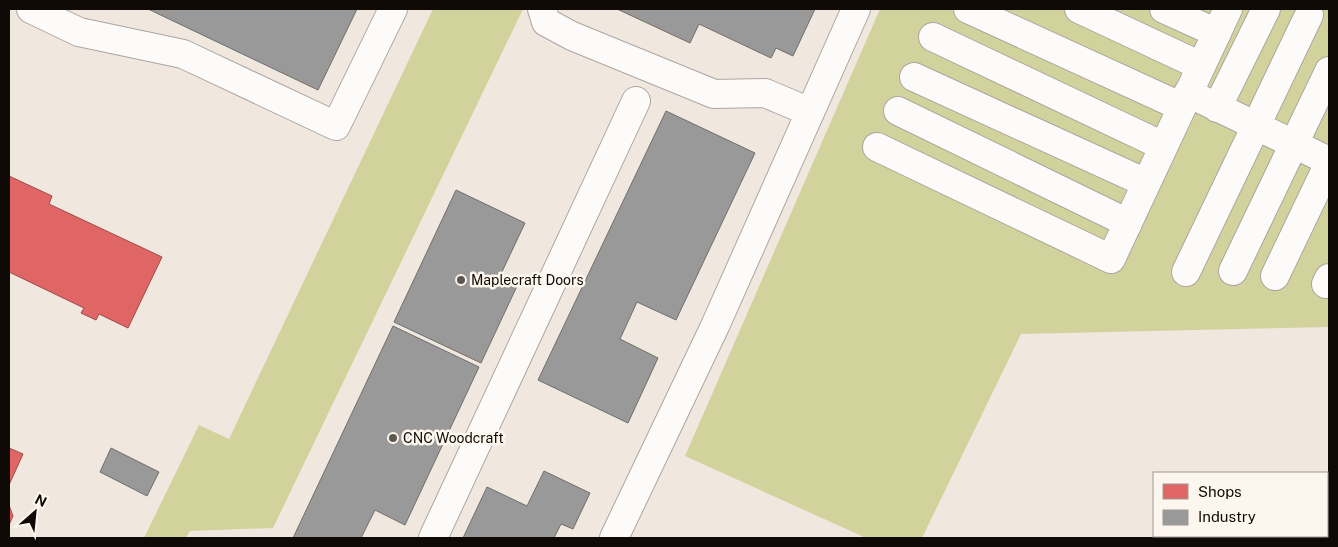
<svg xmlns="http://www.w3.org/2000/svg" width="1338" height="547" font-family="'Public Sans',sans-serif">
<style>
.green{fill:#d2d39c}
.shops{fill:#e06666;stroke:#a14a49}
.industry{fill:#999;stroke:#706e6d}
.lines{fill:none;stroke-linecap:round;stroke-linejoin:round}
.minor-casing{stroke:#aca69f;stroke-width:30}
.minor{stroke:#fdfbfa;stroke-width:28}
.poi-dot{fill:#5e5751;stroke:#fdf6ef;stroke-width:2}
.labels{text-anchor:middle;stroke-width:5;stroke-linejoin:round;paint-order:stroke}
.poi-label{font-size:14px;fill:#0f0a05;stroke:#fdf6ef;text-anchor:start}
</style>
<rect width="100%" height="100%" fill="#f0e7de"/>
<!-- green -->
<g class="green">
<polygon points="433,9 523,9 273,528 190,531 186,538 144,538 199,425 229,439"/>
<polygon points="880,9 1329,9 1329,327 1021,334 922,538 866,538 685,456"/>
</g>
<!-- shops -->
<g class="shops">
<polygon points="9,176 52,196 49,204 162,257 128,328 99,314 96,320 81,313 84,308 9,272"/>
<polygon points="9,448 23,454 9,485"/>
<polygon points="9,505 13,516 9,525"/>
</g>
<!-- industry -->
<g class="industry">
<polygon points="148,9 357,9 318,90"/>
<polygon points="617,9 815,9 793,56 776,48 771,58 699,24 690,43"/>
<polygon points="666,111 755,153 676,320 637,302 620,339 658,358 628,423 538,380"/>
<polygon points="456,190 525,223 500,276 518,284 481,363 394,322"/>
<polygon points="393,326 479,367 405,525 375,510 361,538 293,538"/>
<polygon points="111,448 159,472 147,496 100,472"/>
<polygon points="544,471 590,493 573,529 561,524 554,538 463,538 487,487 527,506"/>
</g>
<g class="lines">
<!-- minor casing -->
<g class="minor-casing">
<g id="minor">
<polyline points="31,9 79,32 183,54 336,126 393,9"/>
<polyline points="542,9 546,22 572,36 714,94 765,93 810,112"/>
<polyline points="968,9 1182,107"/>
<polyline points="1079,9 1201,66"/>
<polyline points="1164,9 1217,33"/>
<polyline points="933,37 1163,146"/>
<polyline points="914,77 1146,183"/>
<polyline points="1188,93 1329,161"/>
<polyline points="1217,108 1266,9"/>
<polyline points="898,111 1128,223"/>
<polyline points="877,147 1111,259 1228,9"/>
<polyline points="1233,271 1329,71"/>
<polyline points="1186,272 1309,15"/>
<polyline points="1275,276 1329,163"/>
<polyline points="1326,284 1329,278"/>
<polyline points="433,538 636,101"/>
<polyline points="614,538 715,326 856,9"/>
</g>
</g>
<!-- minor -->
<use href="#minor" class="minor"/>
</g>
<!-- markers -->
<g class="poi-dot">
<circle cx="461" cy="280" r="5"/>
<circle cx="393" cy="438" r="5"/>
</g>
<g class="labels">
<!-- poi labels -->
<g class="poi-label">
<text x="471" y="285">Maplecraft Doors</text>
<text x="403" y="443">CNC Woodcraft</text>
</g>
</g>
<!-- border -->
<rect width="1338" height="547" fill="none" stroke="#0f0a05" stroke-width="20"/>
<!-- legend -->
<rect x="1153" y="472" width="175" height="65" fill="#fdf6ef" stroke="#9e9891"/>
<rect x="1163" y="484" width="25" height="15" fill="#e06666" stroke="#9e9891"/>
<text x="1198" y="497" font-size="15" fill="#0f0a05">Shops</text>
<rect x="1163" y="510" width="25" height="15" fill="#999999" stroke="#9e9891"/>
<text x="1198" y="522" font-size="15" fill="#0f0a05">Industry</text>
<!-- north arrow -->
<g transform="translate(35 512) rotate(27)" stroke="#fdf6ef" stroke-width="4" paint-order="stroke">
<path d="M0-4L9 19L0 12L-9 19Z" fill="#0f0a05"/>
<text y="-8" font-size="14" font-weight="bold" text-anchor="middle" fill="#0f0a05">N</text>
</g>
</svg>
